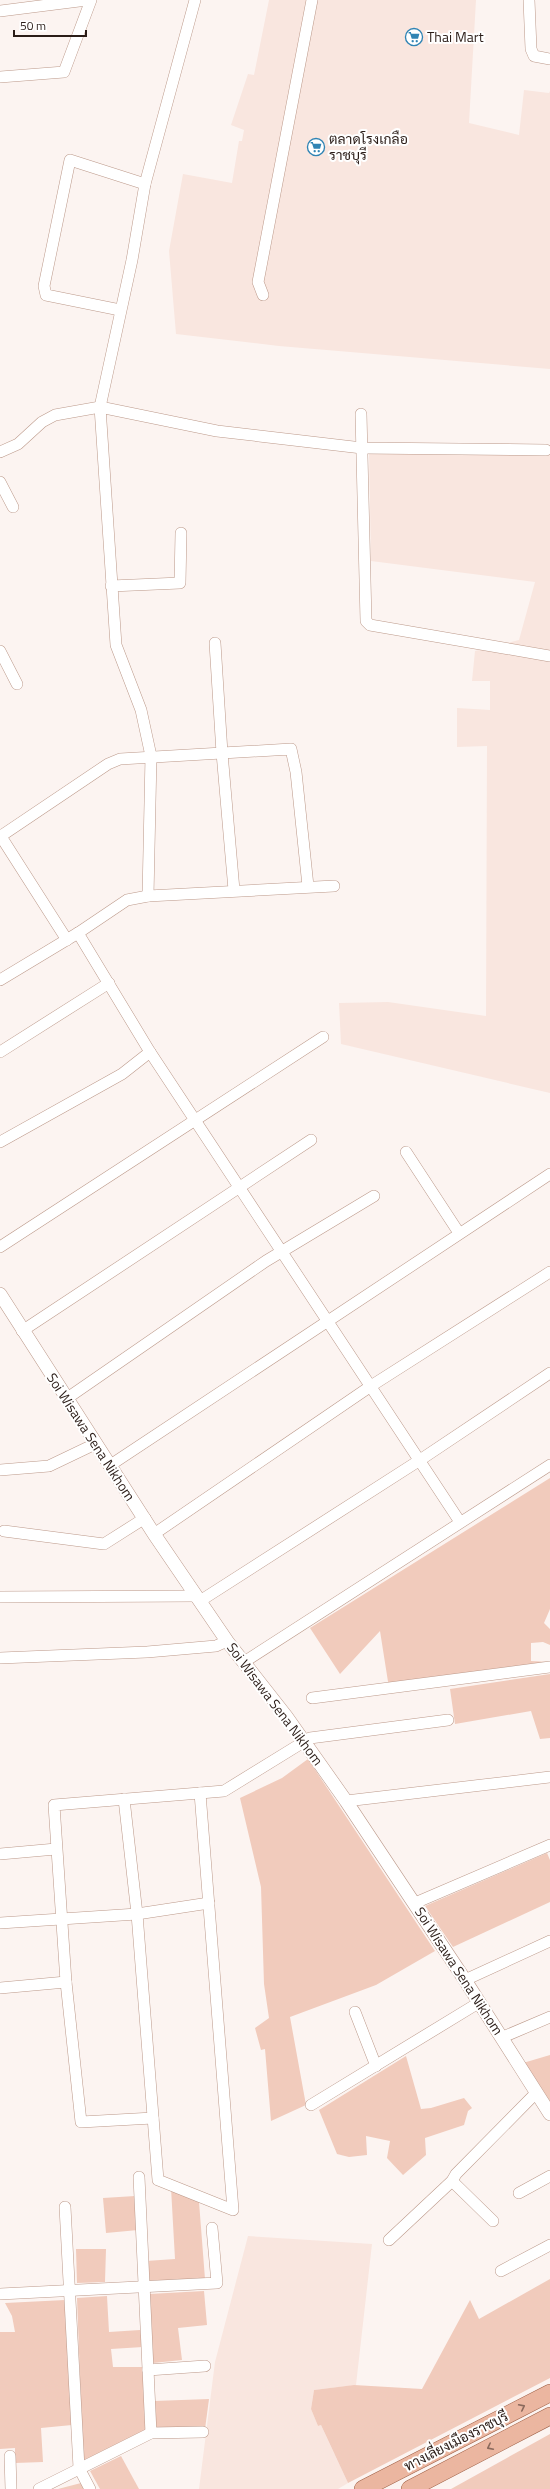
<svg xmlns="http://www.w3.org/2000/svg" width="550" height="2489" font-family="'Titillium Web',Sarabun,sans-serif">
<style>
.built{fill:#f9e6df}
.green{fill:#f1cbbc}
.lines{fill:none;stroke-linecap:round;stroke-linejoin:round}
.minor-casing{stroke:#bc998a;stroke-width:12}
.tertiary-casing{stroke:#bc998a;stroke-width:14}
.primary-casing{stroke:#9e6046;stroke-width:18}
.minor{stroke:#fff;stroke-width:11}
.tertiary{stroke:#fff;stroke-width:13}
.primary{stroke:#ebb6a0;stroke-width:17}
.oneway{stroke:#8a695c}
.labels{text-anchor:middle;stroke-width:4;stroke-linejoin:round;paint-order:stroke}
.poi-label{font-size:14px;fill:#2a1c17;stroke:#fff;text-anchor:start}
.street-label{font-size:14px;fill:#2a1c17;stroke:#fff}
</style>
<rect width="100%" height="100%" fill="#fcf4f1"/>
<!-- built -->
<g class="built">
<polygon points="269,0 476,0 469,123 519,135 524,90 549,93 550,91 550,369 279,346 176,334 169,251 183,174 232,183 239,141 242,141 244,130 231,125 248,74 254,75"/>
<polygon points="369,451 550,453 550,1093 341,1044 339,1003 388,1002 486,1016 487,746 457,747 457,708 490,710 490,681 472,681 475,651 519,640 535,582 371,561"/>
<polygon points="248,2236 372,2244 356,2385 314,2390 311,2409 318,2426 321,2425 326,2436 348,2483 338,2489 199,2489 215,2362"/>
</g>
<!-- green -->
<g class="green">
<polygon points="550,1478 550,1609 544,1623 550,1629 550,1645 543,1642 531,1643 531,1661 550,1662 389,1688 380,1631 340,1674 310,1628"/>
<polygon points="550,1674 550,1738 540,1739 531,1711 455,1724 450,1689"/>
<polygon points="308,1759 435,1951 376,1985 290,2017 306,2105 271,2121 265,2049 261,2050 255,2028 269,2018 264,1984 261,1887 240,1798 282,1778"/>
<polygon points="547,1853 550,1860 550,1902 453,1947 425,1906"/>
<polygon points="550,2055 550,2105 523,2063"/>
<polygon points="406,2056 421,2109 431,2108 464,2098 472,2108 468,2111 464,2125 425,2138 426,2155 403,2175 387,2158 390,2141 366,2136 367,2155 349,2157 337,2154 319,2110"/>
<polygon points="171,2188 199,2202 205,2279 148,2281 146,2261 175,2259"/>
<polygon points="135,2196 138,2230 106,2233 103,2198"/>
<polygon points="76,2249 106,2249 105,2282 77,2283"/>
<polygon points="550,2279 550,2378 348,2483 321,2425 318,2426 311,2409 314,2390 354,2385 422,2389 470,2300 479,2319"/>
<polygon points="204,2291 207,2325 178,2328 182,2360 153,2363 149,2294"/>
<polygon points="107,2296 109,2332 140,2330 143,2347 111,2349 113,2367 145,2367 146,2431 83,2461 77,2298"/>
<polygon points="65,2300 72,2425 41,2428 43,2462 15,2463 15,2448 0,2449 0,2332 15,2332 12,2316 5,2303"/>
<polygon points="209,2399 205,2429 155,2429 154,2401"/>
<polygon points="550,2434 550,2489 451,2489"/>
<polygon points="121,2456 139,2489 100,2489 90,2471"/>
<polygon points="81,2483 84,2489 58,2489"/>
</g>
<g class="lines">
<!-- minor casing -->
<g class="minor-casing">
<g id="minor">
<polyline points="529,0 531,49 534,56 550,59"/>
<polyline points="0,11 87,0"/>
<polyline points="0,77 64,72 91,0"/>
<polyline points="263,295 258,282 312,0"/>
<polyline points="120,310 46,295 44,286 70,160 145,184"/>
<polyline points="361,414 366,621 370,625 550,656"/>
<polyline points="0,452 18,444 42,422 55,415 100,407 217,431 362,448 546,450"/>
<polyline points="0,482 13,507"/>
<polyline points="111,586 180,583 181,533"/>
<polyline points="215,643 222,753 234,890"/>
<polyline points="0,651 17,684"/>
<polyline points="0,835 67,940"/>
<polyline points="1,836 108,764 120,759 291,749 296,772 308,886"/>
<polyline points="148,896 151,756 141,710 116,645 100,407 132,260 145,184 195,0"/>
<polyline points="78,933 150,1052 460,1522"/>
<polyline points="0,980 78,933 127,900 148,896 334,886"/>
<polyline points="0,1052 109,983"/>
<polyline points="0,1142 122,1074 150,1052"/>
<polyline points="406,1152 459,1233"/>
<polyline points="0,1247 323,1037"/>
<polyline points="22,1331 311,1140"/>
<polyline points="66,1399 266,1261 374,1196"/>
<polyline points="109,1466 550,1174"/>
<polyline points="0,1470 49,1466 95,1444"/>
<polyline points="4,1531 104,1544 145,1518"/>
<polyline points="154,1534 371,1386 550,1272"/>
<polyline points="0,1597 196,1596"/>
<polyline points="200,1601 420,1460 550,1373"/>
<polyline points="0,1658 147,1652 216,1646 227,1641"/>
<polyline points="244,1662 550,1465"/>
<polyline points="312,1698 550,1667"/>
<polyline points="124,1799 137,1914 158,2180 233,2210 200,1793"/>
<polyline points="346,1801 550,1777"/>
<polyline points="0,1854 56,1849"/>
<polyline points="415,1903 550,1845"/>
<polyline points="0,1923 137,1914 209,1903"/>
<polyline points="465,1980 550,1941"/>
<polyline points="0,1988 66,1982"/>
<polyline points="355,2012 376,2066"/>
<polyline points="503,2037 550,2017"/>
<polyline points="311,2105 480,2002"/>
<polyline points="153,2118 81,2122 66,1982 54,1805 224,1791 310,1738 448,1720"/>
<polyline points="139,2177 151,2433"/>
<polyline points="452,2181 493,2221"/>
<polyline points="519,2193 550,2176"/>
<polyline points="65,2207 79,2468 90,2489"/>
<polyline points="389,2240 452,2181 456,2174 536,2093"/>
<polyline points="501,2271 550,2245"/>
<polyline points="0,2294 217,2283 212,2228"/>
<polyline points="148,2370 205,2366"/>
<polyline points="10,2456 11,2489"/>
<polyline points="39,2489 151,2433 203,2432"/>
</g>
</g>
<!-- tertiary casing -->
<g class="tertiary-casing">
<polyline id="tertiary" points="0,1294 154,1534 227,1641 286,1716 346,1801 465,1980 550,2114"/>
</g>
<!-- primary casing -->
<g class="primary-casing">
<g id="primary">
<polyline points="363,2489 550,2393"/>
<polyline points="410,2489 550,2416"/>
</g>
</g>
<!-- minor -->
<use href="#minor" class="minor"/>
<!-- tertiary -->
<use href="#tertiary" class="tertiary"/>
<!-- primary -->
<use href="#primary" class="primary"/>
</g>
<!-- one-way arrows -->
<defs><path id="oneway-chevron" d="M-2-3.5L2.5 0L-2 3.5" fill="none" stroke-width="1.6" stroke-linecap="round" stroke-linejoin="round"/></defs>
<g class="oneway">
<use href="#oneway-chevron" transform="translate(522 2407) rotate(-27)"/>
<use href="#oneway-chevron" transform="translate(490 2447) rotate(153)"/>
</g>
<!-- icons -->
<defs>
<g id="supermarket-ring" transform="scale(0.9)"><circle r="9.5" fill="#fff" stroke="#3084b4" stroke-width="1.5"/><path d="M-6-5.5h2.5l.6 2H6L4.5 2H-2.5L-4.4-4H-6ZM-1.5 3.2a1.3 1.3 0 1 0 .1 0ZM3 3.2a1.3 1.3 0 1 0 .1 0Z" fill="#3084b4"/></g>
</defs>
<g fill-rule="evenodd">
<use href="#supermarket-ring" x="414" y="37"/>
<use href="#supermarket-ring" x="316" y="147"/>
</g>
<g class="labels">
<!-- poi labels -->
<g class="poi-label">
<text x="427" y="42">Thai Mart</text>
<text x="329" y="144">ตลาดโรงเกลือ<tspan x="329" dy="16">ราชบุรี</tspan></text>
</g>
<!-- street labels -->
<g class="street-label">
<text transform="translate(91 1437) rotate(57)" y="5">Soi Wisawa Sena Nikhom</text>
<text transform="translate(275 1704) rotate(53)" y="5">Soi Wisawa Sena Nikhom</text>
<text transform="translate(459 1971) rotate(57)" y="5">Soi Wisawa Sena Nikhom</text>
<text transform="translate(456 2441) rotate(-27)" y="5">ทางเลี่ยงเมืองราชบุรี</text>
</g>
</g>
<!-- scale -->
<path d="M14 30v6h72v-6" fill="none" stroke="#2a1c17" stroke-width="2"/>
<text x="20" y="30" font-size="12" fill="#2a1c17" stroke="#ffffff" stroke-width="3" paint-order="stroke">50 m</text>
</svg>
